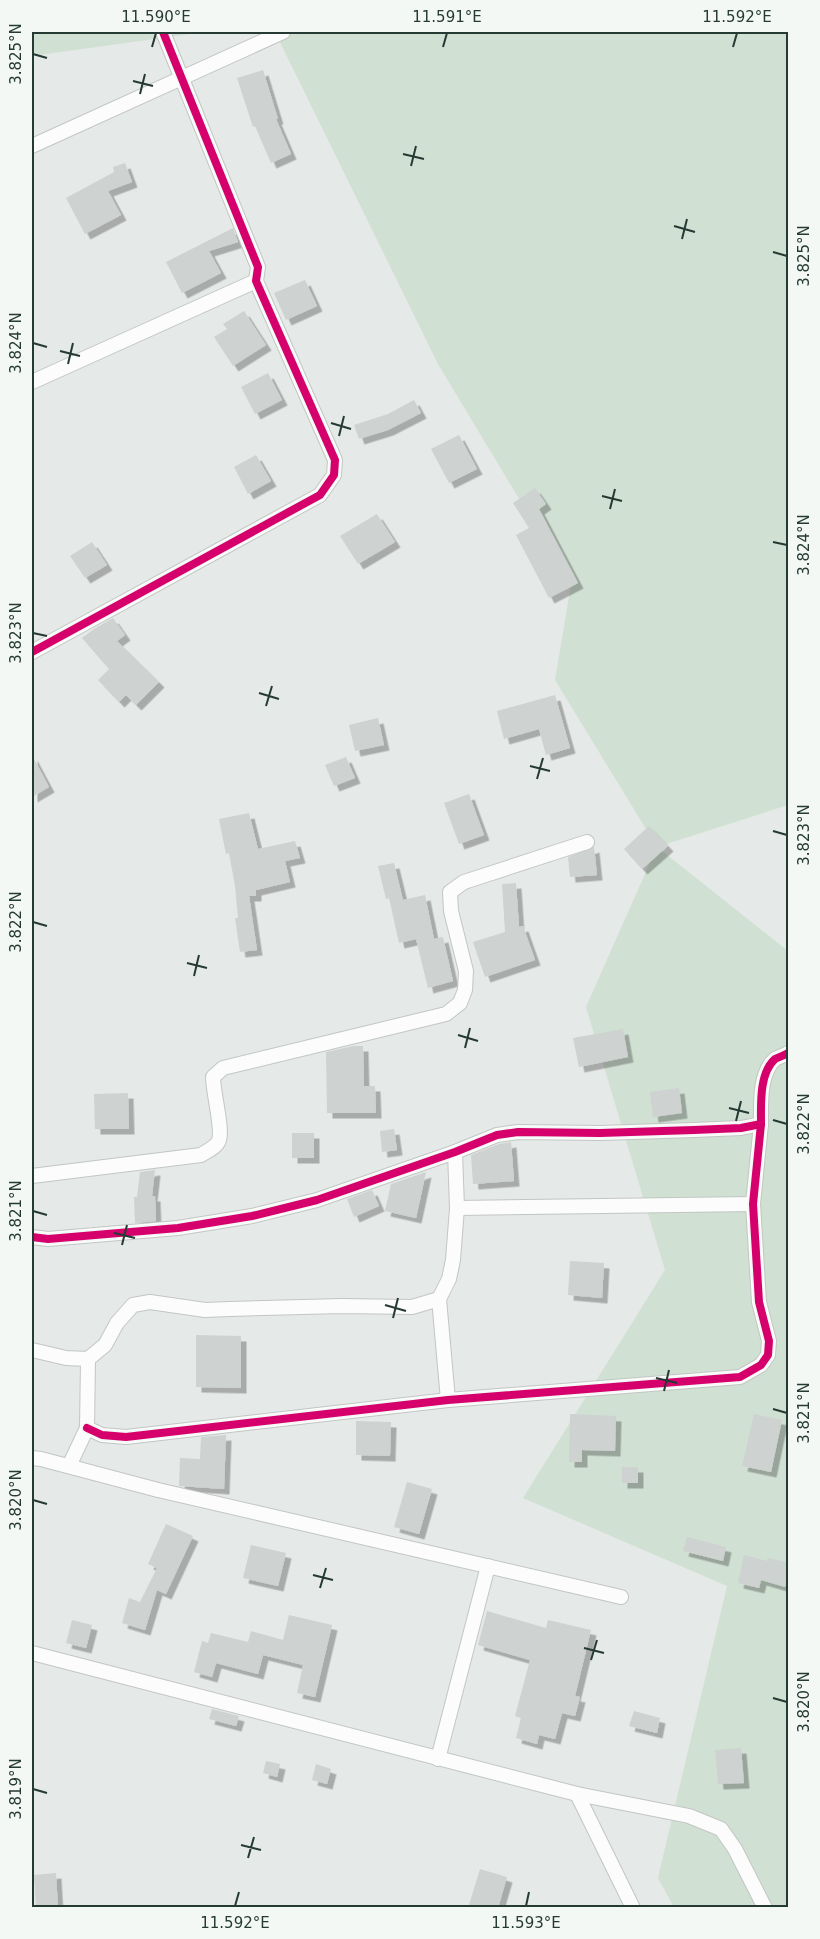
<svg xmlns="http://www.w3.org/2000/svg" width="820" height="1939" font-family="'DejaVu Sans',sans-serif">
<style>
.green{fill:#d0e0d3}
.building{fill:#ced2d0;filter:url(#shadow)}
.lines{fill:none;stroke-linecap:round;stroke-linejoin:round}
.minor-casing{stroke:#c2c6c4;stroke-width:16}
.minor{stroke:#fbfcfb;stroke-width:14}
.cycleway-casing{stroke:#f3f8f5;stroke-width:11}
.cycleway{stroke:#d6006c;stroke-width:8}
.ticks{fill:none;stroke:#253a32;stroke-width:2}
.neatline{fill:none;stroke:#253a32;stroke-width:2}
.ticks-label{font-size:15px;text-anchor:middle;fill:#253a32}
</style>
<defs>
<filter id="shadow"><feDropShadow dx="5.5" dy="5.5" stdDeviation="0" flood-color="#0004"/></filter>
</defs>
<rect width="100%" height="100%" fill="#e5e9e7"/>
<!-- green -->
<g class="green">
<polygon points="32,32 204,32 32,56"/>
<polygon points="275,32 788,32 788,805 657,847 788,951 788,1907 674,1907 658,1878 727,1586 523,1498 665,1270 586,1007 657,847 555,680 571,585 438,364"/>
</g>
<!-- building -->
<g class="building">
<polygon points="263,70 278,119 276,119 291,154 271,163 255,126 253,127 237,78"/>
<polygon points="125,163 132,182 108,191 121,215 85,234 66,198 114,172 113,167"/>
<polygon points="233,228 238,242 209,251 221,273 182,293 166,262"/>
<polygon points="305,280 317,306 286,320 274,293"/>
<polygon points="244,311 266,345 233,366 214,337 227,329 223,324"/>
<polygon points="268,373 282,400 255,414 241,387"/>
<polygon points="414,400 421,413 388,430 359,439 354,425 388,414"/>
<polygon points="459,435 477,469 449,483 431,449"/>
<polygon points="256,455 271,481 248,494 234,467"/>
<polygon points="535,488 546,504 539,509 578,583 549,598 516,535 529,528 513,503"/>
<polygon points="377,514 395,542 358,564 340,536"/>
<polygon points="92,542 107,565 85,578 70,556"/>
<polygon points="113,618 125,635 117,641 159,682 136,705 126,695 119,702 98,680 109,669 82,638 94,629"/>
<polygon points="555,695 570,748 546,755 539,729 504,739 497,711"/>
<polygon points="378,718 384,745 355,751 349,725"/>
<polygon points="32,755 49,787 32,797"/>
<polygon points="346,757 355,778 334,786 325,765"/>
<polygon points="469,794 484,835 459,844 444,803"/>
<polygon points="249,813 258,849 295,841 300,858 285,861 290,882 256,890 256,896 249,896 257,950 240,952 235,918 238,918 235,886 229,853 226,854 219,819"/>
<polygon points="649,826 668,846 642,869 624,849"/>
<polygon points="594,847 597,875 570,877 568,857"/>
<polygon points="394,863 403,900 425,895 434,939 443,937 453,981 428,988 416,939 399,943 389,898 386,899 378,866"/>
<polygon points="516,883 519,927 523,926 535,960 485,977 473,942 505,932 502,884"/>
<polygon points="623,1029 628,1057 579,1067 573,1038"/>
<polygon points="353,1046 363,1046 364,1086 375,1086 376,1113 327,1113 326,1052"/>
<polygon points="679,1088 682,1113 653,1117 650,1092"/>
<polygon points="128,1093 129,1129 95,1129 94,1094"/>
<polygon points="394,1129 397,1150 382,1152 380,1131"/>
<rect x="292" y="1133" width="22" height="25"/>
<polygon points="511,1142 514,1181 473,1184 471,1155 499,1144"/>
<polygon points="155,1170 152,1196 155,1196 156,1221 135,1223 134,1197 137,1197 140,1172"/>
<polygon points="426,1172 416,1218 385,1211 391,1184"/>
<polygon points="372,1190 379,1206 354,1217 347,1199"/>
<polygon points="570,1261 604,1263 602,1298 568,1295"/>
<polygon points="196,1335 241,1336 241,1388 196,1387"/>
<polygon points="570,1414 616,1416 615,1451 582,1450 582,1462 569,1462"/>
<polygon points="754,1414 782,1420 771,1472 742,1466"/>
<polygon points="356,1421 391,1422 390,1456 356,1455"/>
<polygon points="226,1435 224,1489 179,1486 180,1458 200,1459 201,1437"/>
<rect x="622" y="1467" width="16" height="16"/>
<polygon points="407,1482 432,1489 419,1534 394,1527"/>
<polygon points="166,1524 193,1536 166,1594 157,1590 145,1630 122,1623 129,1598 140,1602 157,1568 148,1564"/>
<polygon points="687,1537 726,1547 723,1561 683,1551"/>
<polygon points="251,1545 286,1553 278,1586 243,1578"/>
<polygon points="744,1555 767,1561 768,1558 789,1563 789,1574 785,1587 761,1580 759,1588 738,1583"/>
<polygon points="487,1611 546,1628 548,1620 591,1630 575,1696 580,1697 575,1716 562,1713 555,1739 539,1735 537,1744 516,1738 521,1718 515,1716 530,1660 478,1645"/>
<polygon points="289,1615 332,1625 315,1697 297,1693 303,1665 263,1655 258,1674 216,1663 212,1677 194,1672 202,1641 208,1643 211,1633 248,1642 251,1631 283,1640"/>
<polygon points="72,1620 92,1625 86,1648 66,1643"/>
<polygon points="212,1709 239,1716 236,1726 209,1719"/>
<polygon points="634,1711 660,1718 657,1733 629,1726"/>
<polygon points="741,1748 744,1783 718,1784 715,1750"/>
<polygon points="266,1761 280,1764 277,1777 263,1773"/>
<polygon points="316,1764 331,1769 327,1784 312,1780"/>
<polygon points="480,1869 507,1877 498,1908 468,1908"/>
<polygon points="56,1873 58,1908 36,1908 34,1875"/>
</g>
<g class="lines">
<!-- minor casing -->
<g class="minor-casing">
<g id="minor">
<polyline points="32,146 283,32"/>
<polyline points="32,382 256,281"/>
<polyline points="32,652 320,495 334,475 335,460 256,281 258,267 163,32"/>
<path d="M32,1176L201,1155C207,1151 217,1147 219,1140C223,1129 213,1092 213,1077L223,1068L446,1014L460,1003L465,990L466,971L451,911L450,892L464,882L587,842"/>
<polyline points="457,1208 753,1204"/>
<path d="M32,1237L48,1239L178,1228L252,1216L317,1200L455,1152L497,1135L518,1132L600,1133L694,1130L741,1128L761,1124C761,1105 759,1073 775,1059C779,1057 785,1055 788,1053"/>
<polyline points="439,1299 448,1400"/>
<polyline points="32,1350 66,1358 88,1359 105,1345 117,1323 133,1305 150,1302 205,1310 230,1309 342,1306 412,1307 439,1299 449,1279 453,1260 457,1208 455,1152"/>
<polyline points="87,1428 102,1435 126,1437 448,1400 740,1377 761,1365 768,1355 769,1341 759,1302 753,1204 761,1124"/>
<polyline points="32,1458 41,1459 158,1490 621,1597"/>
<polyline points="69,1466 87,1428 88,1359"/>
<polyline points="32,1653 577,1794 689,1816 721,1829 735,1849 765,1908"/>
<polyline points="438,1759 488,1566"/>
<polyline points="577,1794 633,1908"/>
</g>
</g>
<!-- minor -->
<use href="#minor" class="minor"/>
<!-- cycleway casing -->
<g class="cycleway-casing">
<g id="cycleway">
<polyline points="32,652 320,495 334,475 335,460 256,281 258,267 163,32"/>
<path d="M32,1237L48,1239L178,1228L252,1216L317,1200L455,1152L497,1135L518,1132L600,1133L694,1130L741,1128L761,1124C761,1105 759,1073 775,1059C779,1057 785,1055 788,1053"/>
<polyline points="87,1428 102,1435 126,1437 448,1400 740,1377 761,1365 768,1355 769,1341 759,1302 753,1204 761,1124"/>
</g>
</g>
<!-- cycleway -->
<use href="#cycleway" class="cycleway"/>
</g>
<!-- ticks -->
<path class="ticks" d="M152,47L156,33M443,47L447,33M733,47L737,33M33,54L47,58M133,81L153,86M140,94L145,74M403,154L424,159M411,166L416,146M674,226L695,232M682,239L687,219M773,252L787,256M33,343L47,347M60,351L80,356M68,364L73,343M331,423L351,429M339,436L344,416M602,496L622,501M610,509L615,489M773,542L787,545M33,633L47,636M259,693L279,699M266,706L272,686M530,766L550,771M537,779L543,758M773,831L787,835M33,922L47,926M187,963L207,968M194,976L199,955M458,1035L478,1041M465,1048L470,1028M729,1108L749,1113M773,1120L787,1124M736,1121L741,1101M33,1211L47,1215M114,1233L135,1238M122,1245L127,1225M385,1305L406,1311M393,1318L398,1298M656,1378L677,1383M664,1391L669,1370M773,1409L787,1413M33,1500L47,1504M313,1575L333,1580M320,1588L326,1568M584,1648L604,1653M591,1660L597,1640M773,1698L787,1702M33,1789L47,1793M241,1845L261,1850M248,1858L254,1837M235,1906L239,1892M526,1906L529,1892"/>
<!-- border -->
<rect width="820" height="1939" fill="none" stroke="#f3f8f5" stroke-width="66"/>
<rect x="33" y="33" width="754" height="1873" class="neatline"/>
<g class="ticks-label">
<text x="156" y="22">11.590°E</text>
<text x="447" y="22">11.591°E</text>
<text x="737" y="22">11.592°E</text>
<text transform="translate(16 54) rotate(-90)" y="5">3.825°N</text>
<text transform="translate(804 256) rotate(-90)" y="5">3.825°N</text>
<text transform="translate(16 343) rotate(-90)" y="5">3.824°N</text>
<text transform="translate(804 545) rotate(-90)" y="5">3.824°N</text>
<text transform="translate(16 633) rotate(-90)" y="5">3.823°N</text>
<text transform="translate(804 835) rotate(-90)" y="5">3.823°N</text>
<text transform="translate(16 922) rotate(-90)" y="5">3.822°N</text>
<text transform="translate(804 1124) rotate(-90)" y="5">3.822°N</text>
<text transform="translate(16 1211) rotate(-90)" y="5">3.821°N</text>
<text transform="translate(804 1413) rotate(-90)" y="5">3.821°N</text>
<text transform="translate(16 1500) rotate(-90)" y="5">3.820°N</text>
<text transform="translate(804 1702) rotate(-90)" y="5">3.820°N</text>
<text transform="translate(16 1789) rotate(-90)" y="5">3.819°N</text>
<text x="235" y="1928">11.592°E</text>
<text x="526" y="1928">11.593°E</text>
</g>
</svg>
